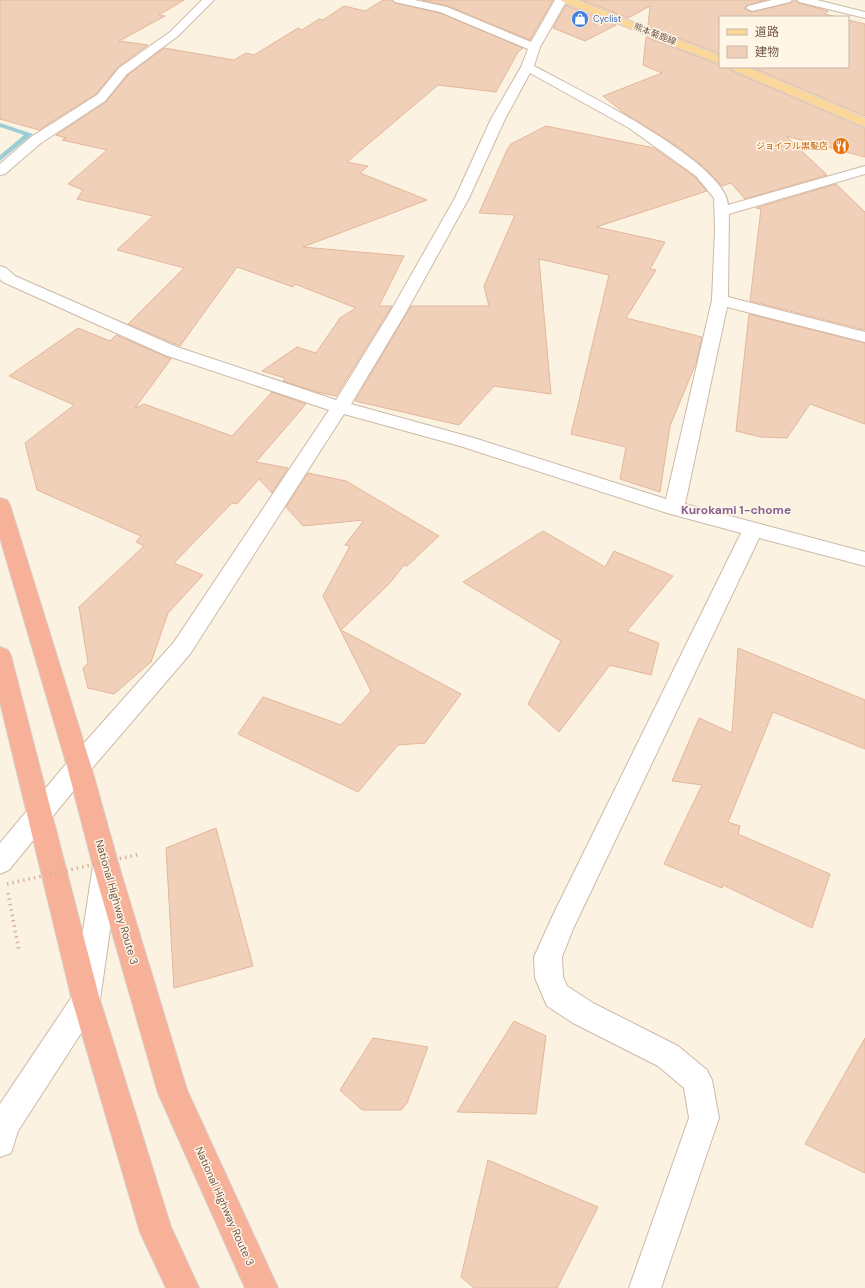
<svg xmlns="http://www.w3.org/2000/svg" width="865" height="1288" font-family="'DM Sans','Noto Sans JP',sans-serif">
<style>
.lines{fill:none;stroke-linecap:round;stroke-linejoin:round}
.stream{fill:#9dced7;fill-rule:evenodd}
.building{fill:#f1d0b9;stroke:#e4b69a}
.minor-casing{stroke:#cdb9a8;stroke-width:2}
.major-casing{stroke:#d8d0cc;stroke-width:2}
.highway-casing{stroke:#d8d0cc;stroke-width:2}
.path{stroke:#d6b39d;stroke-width:3.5;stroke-dasharray:1.5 4;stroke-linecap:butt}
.minor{fill:#fff;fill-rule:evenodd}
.major{fill:#fbd799;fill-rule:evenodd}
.highway{fill:#f7b198;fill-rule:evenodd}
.path-bridge{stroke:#d6b39d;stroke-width:3.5;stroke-dasharray:1.5 4;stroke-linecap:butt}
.labels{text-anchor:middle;stroke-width:3;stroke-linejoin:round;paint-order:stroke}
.far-shop-label{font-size:9px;fill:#366cbe;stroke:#fff6e8;text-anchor:start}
.far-street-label{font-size:9px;fill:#735848;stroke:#fff6e8}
.far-food-label{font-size:9px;fill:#c56008;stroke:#fff6e8;text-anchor:end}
.street-label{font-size:11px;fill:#735848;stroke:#fff6e8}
.neighbourhood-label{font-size:12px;font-weight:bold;fill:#866497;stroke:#fff6e8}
</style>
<rect width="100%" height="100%" fill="#fcf2e2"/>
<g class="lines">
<!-- stream -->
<polygon class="stream" points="0,123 33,134 0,161 0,155 24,135 0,127"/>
</g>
<!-- building -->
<g class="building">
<polygon points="0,0 184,0 159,15 165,16 119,41 148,45 118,67 96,94 39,130 0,119"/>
<polygon points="383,0 392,0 395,3 440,13 523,48 518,52 496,92 438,85 347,162 368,166 360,173 427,200 303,247 404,256 379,306 392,306 336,396 317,392 283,381 285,378 262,371 297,347 316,353 340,318 356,308 295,284 293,287 237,267 180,346 128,324 184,268 117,250 153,216 77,199 83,190 68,184 107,150 62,140 66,138 56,135 106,102 128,75 164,48 234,60 246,53 254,55 298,28 302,30 319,19 323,20 344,6 365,11"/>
<polygon points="422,0 553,0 530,40 448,6"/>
<polygon points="581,0 766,0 748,5 745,7 745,9 752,12 790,3 796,0 799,3 828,11 825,14 837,17 720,17 720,54 648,26 650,6 628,18"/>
<polygon points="566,5 616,25 585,41 553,28"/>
<polygon points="848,20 865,24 865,116 751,67 848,67"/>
<polygon points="646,37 720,65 720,67 730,67 732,71 865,128 865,157 786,136 827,175 745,199 731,183 722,186 704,167 677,146 624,113 603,96 662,73 643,65"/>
<polygon points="546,126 654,148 695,177 707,191 596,227 665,242 650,269 656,270 626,318 702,337 696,363 670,426 660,492 620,479 626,447 571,434 609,275 539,259 551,394 494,386 459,425 355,401 411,306 489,306 484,286 515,215 479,213 507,150 511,144"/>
<polygon points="836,184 865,212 865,330 750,301 761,209 756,208"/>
<polygon points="749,314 865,343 865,424 810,404 787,438 761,437 736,431"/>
<polygon points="78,328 110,341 116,335 171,359 135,408 144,404 232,436 272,392 306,404 256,462 288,468 272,493 259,479 237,504 232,503 174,563 203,575 168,613 151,662 114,694 88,688 83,668 88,663 79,607 144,546 136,542 141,536 37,490 25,443 74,405 9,376"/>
<polygon points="308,473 346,481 439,536 407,566 404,565 389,584 341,630 461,694 425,743 398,745 358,792 238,734 263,697 341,725 371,691 323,596 350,546 345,545 364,520 303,526 286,507"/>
<polygon points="543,531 605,567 614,551 673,576 627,631 659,643 651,675 610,665 559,732 528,704 561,641 463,582"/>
<polygon points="738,648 865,700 865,749 773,712 728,822 740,826 738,834 830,874 812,928 723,885 722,888 664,864 702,785 672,781 699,718 732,733"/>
<polygon points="216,828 253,966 174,988 166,848"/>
<polygon points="514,1021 546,1036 536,1114 457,1112"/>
<polygon points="373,1038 428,1047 407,1103 401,1110 362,1110 340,1090"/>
<polygon points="865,1038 865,1173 805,1144"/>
<polygon points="488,1160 598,1207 557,1288 474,1288 461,1277"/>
</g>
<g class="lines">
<!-- minor casing -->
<g class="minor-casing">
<g id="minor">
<polygon points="202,0 214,0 178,36 127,74 105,101 41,143 5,174 0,175 0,164 31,137 97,95 119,68 170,32"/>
<path d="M393,0H415L447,7L531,42L555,0H567L540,47L534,66C571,86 727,162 728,205L865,166V174L729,214L728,297L865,332V342L727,307L685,504L865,552V566L759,538L573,929L562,957L563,977L567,986L593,1003L678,1046L707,1070L712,1080L719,1118L661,1288H629L689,1118L684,1088L658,1066L573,1023L547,1006L535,978L534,957L553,915L741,533L667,513L460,446L344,414L190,654L88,773L9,870L0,874V843L70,759L174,642L329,410L165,355L3,282L0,279V266L6,268L15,276L177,347L336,400L389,314L455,198L491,119L521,67L528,49L440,12L395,2ZM530,73L629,128L696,176L714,198L715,230L712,300L666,499L474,438L351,404L405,314L469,198L505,119Z"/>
<polygon points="772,0 792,0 790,2 752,11 746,8 748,6"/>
<polygon points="797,0 817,0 865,12 865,18 799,2"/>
<polygon points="106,854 115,858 119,866 100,1000 96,1010 18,1131 11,1153 0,1157 0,1104 73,995 93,866 97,858"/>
</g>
</g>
<!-- major casing -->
<g class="major-casing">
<g id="major">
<polygon points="561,0 577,0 720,56 720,64 563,2"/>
<polygon points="731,67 747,67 865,118 865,127 733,70"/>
</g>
</g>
<!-- highway casing -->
<g class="highway-casing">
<g id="highway">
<polygon points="0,498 7,500 10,505 91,766 119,866 187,1090 278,1288 245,1288 158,1093 93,866 67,766 0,538"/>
<polygon points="0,647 8,650 11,656 100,1000 171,1227 199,1288 166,1288 140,1232 72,1000 0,702"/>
</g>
</g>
<!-- path -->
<polyline class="path" points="8,893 19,951"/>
<!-- minor -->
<use href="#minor" class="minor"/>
<!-- major -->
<use href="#major" class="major"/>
<!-- highway -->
<use href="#highway" class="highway"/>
<!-- path-bridge -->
<polyline class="path-bridge" points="7,884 140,854"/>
</g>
<!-- icons -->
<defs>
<g id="shop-disc" transform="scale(0.9)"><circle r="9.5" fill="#3f7fe0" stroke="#fff6e8"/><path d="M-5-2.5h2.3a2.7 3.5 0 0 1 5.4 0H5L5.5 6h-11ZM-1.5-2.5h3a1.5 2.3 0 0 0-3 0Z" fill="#fff"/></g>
<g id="restaurant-disc" transform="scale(0.9)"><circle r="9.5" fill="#e8710a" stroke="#fff6e8"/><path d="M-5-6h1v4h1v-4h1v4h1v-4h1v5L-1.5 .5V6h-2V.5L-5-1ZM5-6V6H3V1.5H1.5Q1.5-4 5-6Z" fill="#fff"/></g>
</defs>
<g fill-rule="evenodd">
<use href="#shop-disc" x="580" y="19"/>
<use href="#restaurant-disc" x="841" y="146"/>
</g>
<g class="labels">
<!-- far-shop labels -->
<g class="far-shop-label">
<text x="593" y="22">Cyclist</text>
</g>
<!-- far-street labels -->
<g class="far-street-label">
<text transform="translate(655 34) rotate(21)" y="3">熊本菊鹿線</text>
</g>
<!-- far-food labels -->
<g class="far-food-label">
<text x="828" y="149">ジョイフル黒髪店</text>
</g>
<!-- street labels -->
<g class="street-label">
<text transform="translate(117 902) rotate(74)" y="4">National Highway Route 3</text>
<text transform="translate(225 1206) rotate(66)" y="4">National Highway Route 3</text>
</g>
<!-- neighbourhood labels -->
<g class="neighbourhood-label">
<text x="736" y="514">Kurokami 1-chome</text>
</g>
</g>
<!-- legend -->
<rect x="719" y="16" width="130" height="52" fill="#fff6e8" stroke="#c7b7a8"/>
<rect x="727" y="29" width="20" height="6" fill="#fbd799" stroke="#c7b7a8"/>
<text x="755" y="36" font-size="12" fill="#735848">道路</text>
<rect x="727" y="46" width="20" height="12" fill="#f1d0b9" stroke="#c7b7a8"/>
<text x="755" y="56" font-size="12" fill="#735848">建物</text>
</svg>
